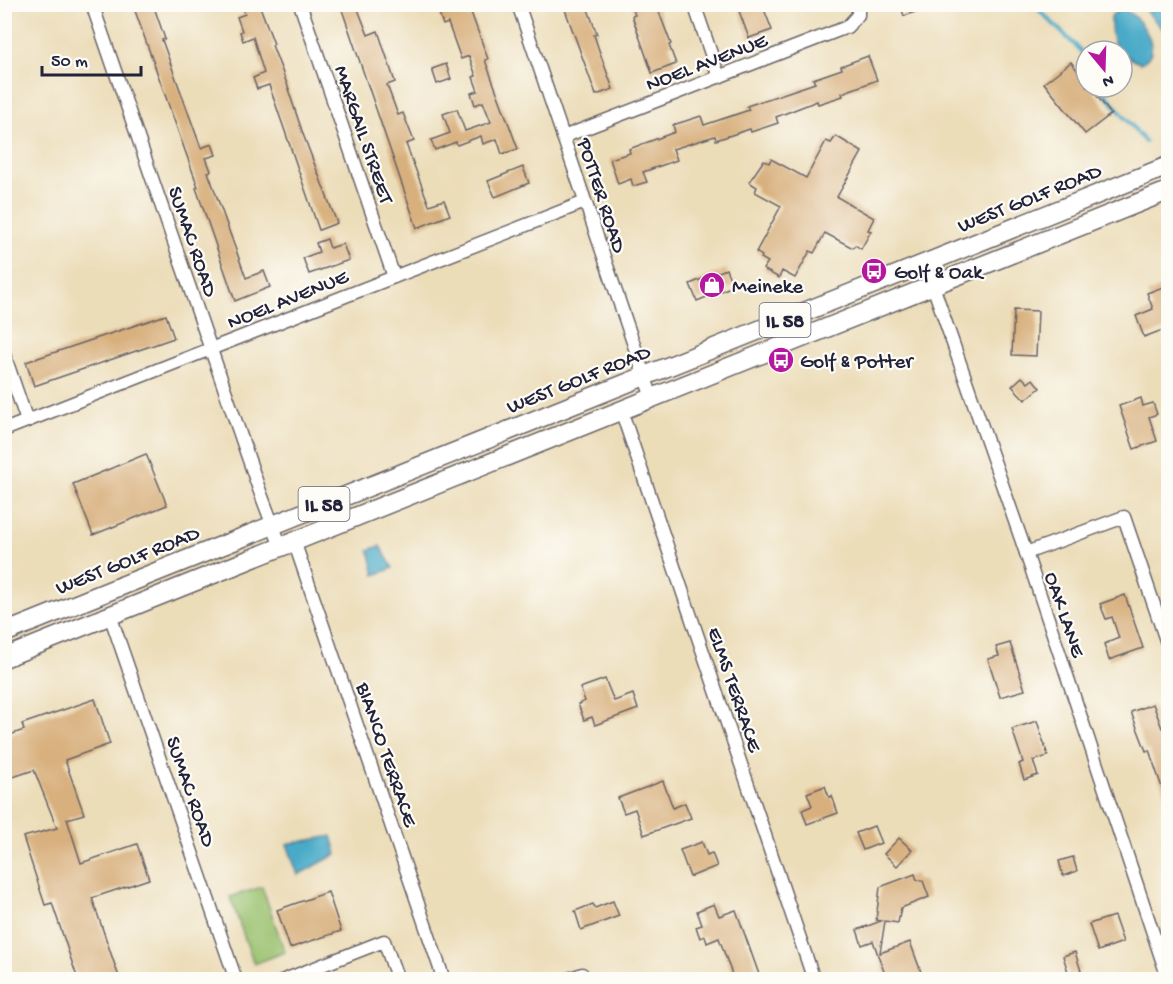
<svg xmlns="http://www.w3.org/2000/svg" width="1173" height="984" font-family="'Gochi Hand',sans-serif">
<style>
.green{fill:#99c16d;stroke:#5e7254;stroke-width:1.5}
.water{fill:#49aac8;stroke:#366682;stroke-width:1.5}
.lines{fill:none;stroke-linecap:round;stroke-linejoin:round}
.stream{stroke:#49aac8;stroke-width:4}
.building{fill:#d8b07e}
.street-casing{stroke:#696367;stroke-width:15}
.primary-casing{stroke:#696367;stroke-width:21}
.street{stroke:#fff;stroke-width:12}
.primary{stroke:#fff;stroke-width:18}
.labels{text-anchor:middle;stroke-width:4.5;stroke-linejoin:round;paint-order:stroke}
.shield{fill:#fdfcf7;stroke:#646373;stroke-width:1.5}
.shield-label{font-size:20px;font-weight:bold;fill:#22223b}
.street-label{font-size:21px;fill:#22223b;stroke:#fdfcf7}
.poi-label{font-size:21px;fill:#22223b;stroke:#fdfcf7;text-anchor:start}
</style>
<rect width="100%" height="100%" fill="#fdfcf7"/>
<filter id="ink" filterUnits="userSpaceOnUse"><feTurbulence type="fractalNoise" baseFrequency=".0167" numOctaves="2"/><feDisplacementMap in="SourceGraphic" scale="12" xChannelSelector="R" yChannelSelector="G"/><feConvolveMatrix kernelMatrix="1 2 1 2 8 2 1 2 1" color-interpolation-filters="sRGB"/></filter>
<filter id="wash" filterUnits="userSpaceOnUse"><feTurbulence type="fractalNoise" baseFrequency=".008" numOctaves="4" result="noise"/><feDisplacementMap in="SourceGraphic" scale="24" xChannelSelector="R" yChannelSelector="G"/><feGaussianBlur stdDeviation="1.35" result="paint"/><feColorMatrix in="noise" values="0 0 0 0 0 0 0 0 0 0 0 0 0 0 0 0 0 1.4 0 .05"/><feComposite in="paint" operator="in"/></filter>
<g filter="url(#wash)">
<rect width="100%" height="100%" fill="#ecddb9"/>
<!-- green -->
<polygon class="green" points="262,887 285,952 254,964 230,897"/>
<!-- water -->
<g class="water">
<polygon points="1141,5 1168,5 1168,34 1166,33"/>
<path d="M1122,7C1127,11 1133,15 1137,19C1148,31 1161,55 1140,63C1114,52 1110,43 1111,16Z"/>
<polygon points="380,546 393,568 375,575 369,550"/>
<polygon points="332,836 337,854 298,875 287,844"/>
</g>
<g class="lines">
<!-- stream -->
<g class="stream">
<polyline points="1033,4 1080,50 1086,60"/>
<polyline points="1100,87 1145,142"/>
</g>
</g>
<g id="blocks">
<!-- building -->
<g class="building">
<polygon points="144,4 153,4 165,39 162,40 201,148 212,144 216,155 206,158 211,171 208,172 246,278 264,271 270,287 235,301 196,188 198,187 134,8"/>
<polygon points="241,4 259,4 274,44 272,45 289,89 288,89 303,134 337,223 319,230 269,85 257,89 253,78 264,73 253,37 243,41 240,32 242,31 237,17 245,14"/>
<polygon points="340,4 356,4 368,35 378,31 395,82 387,85 398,115 403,113 414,141 406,144 429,205 444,200 450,215 417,228"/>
<polygon points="444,4 468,4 488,59 485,60 518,149 502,154 497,139 483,144 481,136 457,145 456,142 435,150 431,140 450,133 443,114 457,109 465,131 491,122 483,102 475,105 471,93 478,91 473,77 476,76 469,56 461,59 448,23 443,25 439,13 446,10"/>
<polygon points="563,4 586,4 597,34 594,35 600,53 613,89 596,95"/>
<polygon points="631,4 656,4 671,44 669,45 676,64 652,73 632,16 635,15"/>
<polygon points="757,4 762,4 772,30 749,38 739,11"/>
<polygon points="900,4 932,4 932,6 904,16"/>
<polygon points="868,56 877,80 842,93 843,96 818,104 817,101 776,117 778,123 751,132 750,129 716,140 715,136 673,149 677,160 643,172 647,182 633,186 631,179 618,184 610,159 630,153 629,149 675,132 673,125 701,116 704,125 749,110 747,106 815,83 813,79 842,69 841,66"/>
<polygon points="1071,62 1086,82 1086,87 1090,87 1111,114 1085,134 1044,83"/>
<polygon points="446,64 451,79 437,84 432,69"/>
<polygon points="836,136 862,152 837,197 874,218 868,230 871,231 861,249 855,245 853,248 825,233 814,253 810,251 795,278 782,271 779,278 763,269 768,262 761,258 762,256 756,252 781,206 755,192 757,187 749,182 764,160 769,163 771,159 806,178 826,141 831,143"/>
<polygon points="523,167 529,183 495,197 488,181"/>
<polygon points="327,239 330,248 343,244 349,260 309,274 303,258 319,252 316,243"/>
<polygon points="726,269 733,286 697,301 690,284"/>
<polygon points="1168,285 1168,328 1144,337 1136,316 1153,309 1147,293"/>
<polygon points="1014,310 1038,311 1036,356 1012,355"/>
<polygon points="166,315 174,338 34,386 26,362"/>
<polygon points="1022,377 1028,383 1033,379 1040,388 1025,400 1012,386"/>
<polygon points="1141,398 1143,406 1153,403 1157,414 1149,417 1157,441 1134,449 1119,406"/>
<polygon points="146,454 167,505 93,535 73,484"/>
<polygon points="1125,595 1143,648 1109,660 1104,644 1119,638 1112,617 1106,619 1100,604"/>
<polygon points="1010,643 1025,690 1000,697 988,659 999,656 996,647"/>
<polygon points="605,679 614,701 633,694 638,709 595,725 592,717 584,720 578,704 585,701 580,688"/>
<polygon points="95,699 110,744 65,760 84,814 67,819 81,863 137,844 149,879 92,898 120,980 78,980 52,903 45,905 23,837 57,828 34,770 4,780 4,737 24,730 22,724"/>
<polygon points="1153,704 1162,728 1168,726 1168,801 1167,802 1149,750 1146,751 1131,712"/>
<polygon points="1037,721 1048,756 1033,761 1038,775 1024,780 1019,764 1023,762 1012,729"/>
<polygon points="663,781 673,808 685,803 691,818 644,835 635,809 624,813 618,798"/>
<polygon points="825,786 829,797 832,796 838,813 807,824 802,810 812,806 807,793"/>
<polygon points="874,826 881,843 863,850 856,833"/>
<polygon points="899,838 912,850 897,866 884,854"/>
<polygon points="702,842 707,855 712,853 717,866 690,877 680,850"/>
<polygon points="1073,857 1077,871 1063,876 1059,861"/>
<polygon points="915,874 917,880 923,881 929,897 901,908 898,923 885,921 880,953 910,942 924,980 887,980 873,941 862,945 857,930 881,921 876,920 880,887"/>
<polygon points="328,892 341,931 290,948 277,910"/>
<polygon points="613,901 619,916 581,930 575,911 593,904 595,908"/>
<polygon points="714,904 719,916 736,910 761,980 734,980 719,938 707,943 705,936 700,938 696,927 702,925 697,911"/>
<polygon points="1114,916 1123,942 1098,951 1089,924"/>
<polygon points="1075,952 1081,971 1069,975 1063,956"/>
</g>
</g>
</g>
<g filter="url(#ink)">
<use href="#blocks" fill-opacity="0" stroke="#696367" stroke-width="1.5"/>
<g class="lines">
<!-- street casing -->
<g class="street-casing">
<g id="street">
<polyline points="92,4 259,489 281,547"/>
<polyline points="300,4 394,277"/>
<polyline points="518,4 652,398"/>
<polyline points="694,4 719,77"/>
<polyline points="563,137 847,27 858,15 858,4"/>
<polyline points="925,263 1026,553 1168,978"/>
<polyline points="4,354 27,421"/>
<polyline points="621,410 814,980"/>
<polyline points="4,430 585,202"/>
<polyline points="294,541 444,980"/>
<polyline points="1026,553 1124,517 1168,646"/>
<polyline points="110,615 236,980"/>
<polyline points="284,980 384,941 398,980"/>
<polyline points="566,980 582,974"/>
</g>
</g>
<!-- primary casing -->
<g class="primary-casing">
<g id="primary">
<polyline points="4,633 1168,166"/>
<polyline points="4,658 1168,191"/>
</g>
</g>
<!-- street -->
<use href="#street" class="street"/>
<!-- primary -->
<use href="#primary" class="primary"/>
</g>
</g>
<!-- icons -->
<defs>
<g id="bus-disc" transform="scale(1.35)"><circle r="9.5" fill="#b5179e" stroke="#fdfcf7"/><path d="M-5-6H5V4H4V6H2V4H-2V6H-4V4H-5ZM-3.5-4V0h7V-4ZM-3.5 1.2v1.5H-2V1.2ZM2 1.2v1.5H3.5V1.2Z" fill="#fff"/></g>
<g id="shop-disc" transform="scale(1.35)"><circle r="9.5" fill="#b5179e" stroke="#fdfcf7"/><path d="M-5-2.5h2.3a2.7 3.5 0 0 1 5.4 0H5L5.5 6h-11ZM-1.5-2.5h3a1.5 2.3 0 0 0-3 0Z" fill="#fff"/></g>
</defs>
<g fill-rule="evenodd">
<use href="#bus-disc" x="874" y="271"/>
<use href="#shop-disc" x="712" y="285"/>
<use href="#bus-disc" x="781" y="360"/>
</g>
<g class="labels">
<!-- shield labels -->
<g class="shield">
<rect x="759.5" y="303" width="51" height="34" rx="4.5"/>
<rect x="298.5" y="487" width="51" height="34" rx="4.5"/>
</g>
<g class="shield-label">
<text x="785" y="327">IL 58</text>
<text x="324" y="511">IL 58</text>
</g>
<!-- street labels -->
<g class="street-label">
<text transform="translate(706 61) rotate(-21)" y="7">NOEL AVENUE</text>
<text transform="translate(365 134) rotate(71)" y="7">MARGAIL STREET</text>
<text transform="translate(603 195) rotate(72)" y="7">POTTER ROAD</text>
<text transform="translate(1029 197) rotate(-22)" y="7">WEST GOLF ROAD</text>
<text transform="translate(194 241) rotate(71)" y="7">SUMAC ROAD</text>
<text transform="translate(287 298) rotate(-22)" y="7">NOEL AVENUE</text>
<text transform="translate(578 378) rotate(-22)" y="7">WEST GOLF ROAD</text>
<text transform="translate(127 559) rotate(-22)" y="7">WEST GOLF ROAD</text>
<text transform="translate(1066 614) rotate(71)" y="7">OAK LANE</text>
<text transform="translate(736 689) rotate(71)" y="7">ELMS TERRACE</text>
<text transform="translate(388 754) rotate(71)" y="7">BIANCO TERRACE</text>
<text transform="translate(192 791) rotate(71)" y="7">SUMAC ROAD</text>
</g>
<!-- poi labels -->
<g class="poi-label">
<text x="894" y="278">Golf &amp; Oak</text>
<text x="732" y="292">Meineke</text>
<text x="800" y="367">Golf &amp; Potter</text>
</g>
</g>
<!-- margin -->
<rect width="1173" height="984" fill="none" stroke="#fdfcf7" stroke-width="24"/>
<!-- north arrow -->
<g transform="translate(1104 69) rotate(161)"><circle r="28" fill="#fdfcf7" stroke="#a5a5ac" stroke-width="1.5"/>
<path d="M0-4.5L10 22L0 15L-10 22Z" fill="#b5179e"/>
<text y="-9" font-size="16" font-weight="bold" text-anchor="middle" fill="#22223b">N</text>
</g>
<!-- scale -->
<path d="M42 66v9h99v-9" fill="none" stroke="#22223b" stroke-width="3"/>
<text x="51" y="66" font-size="18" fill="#22223b" stroke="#fdfcf7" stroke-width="4.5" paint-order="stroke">50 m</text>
</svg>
